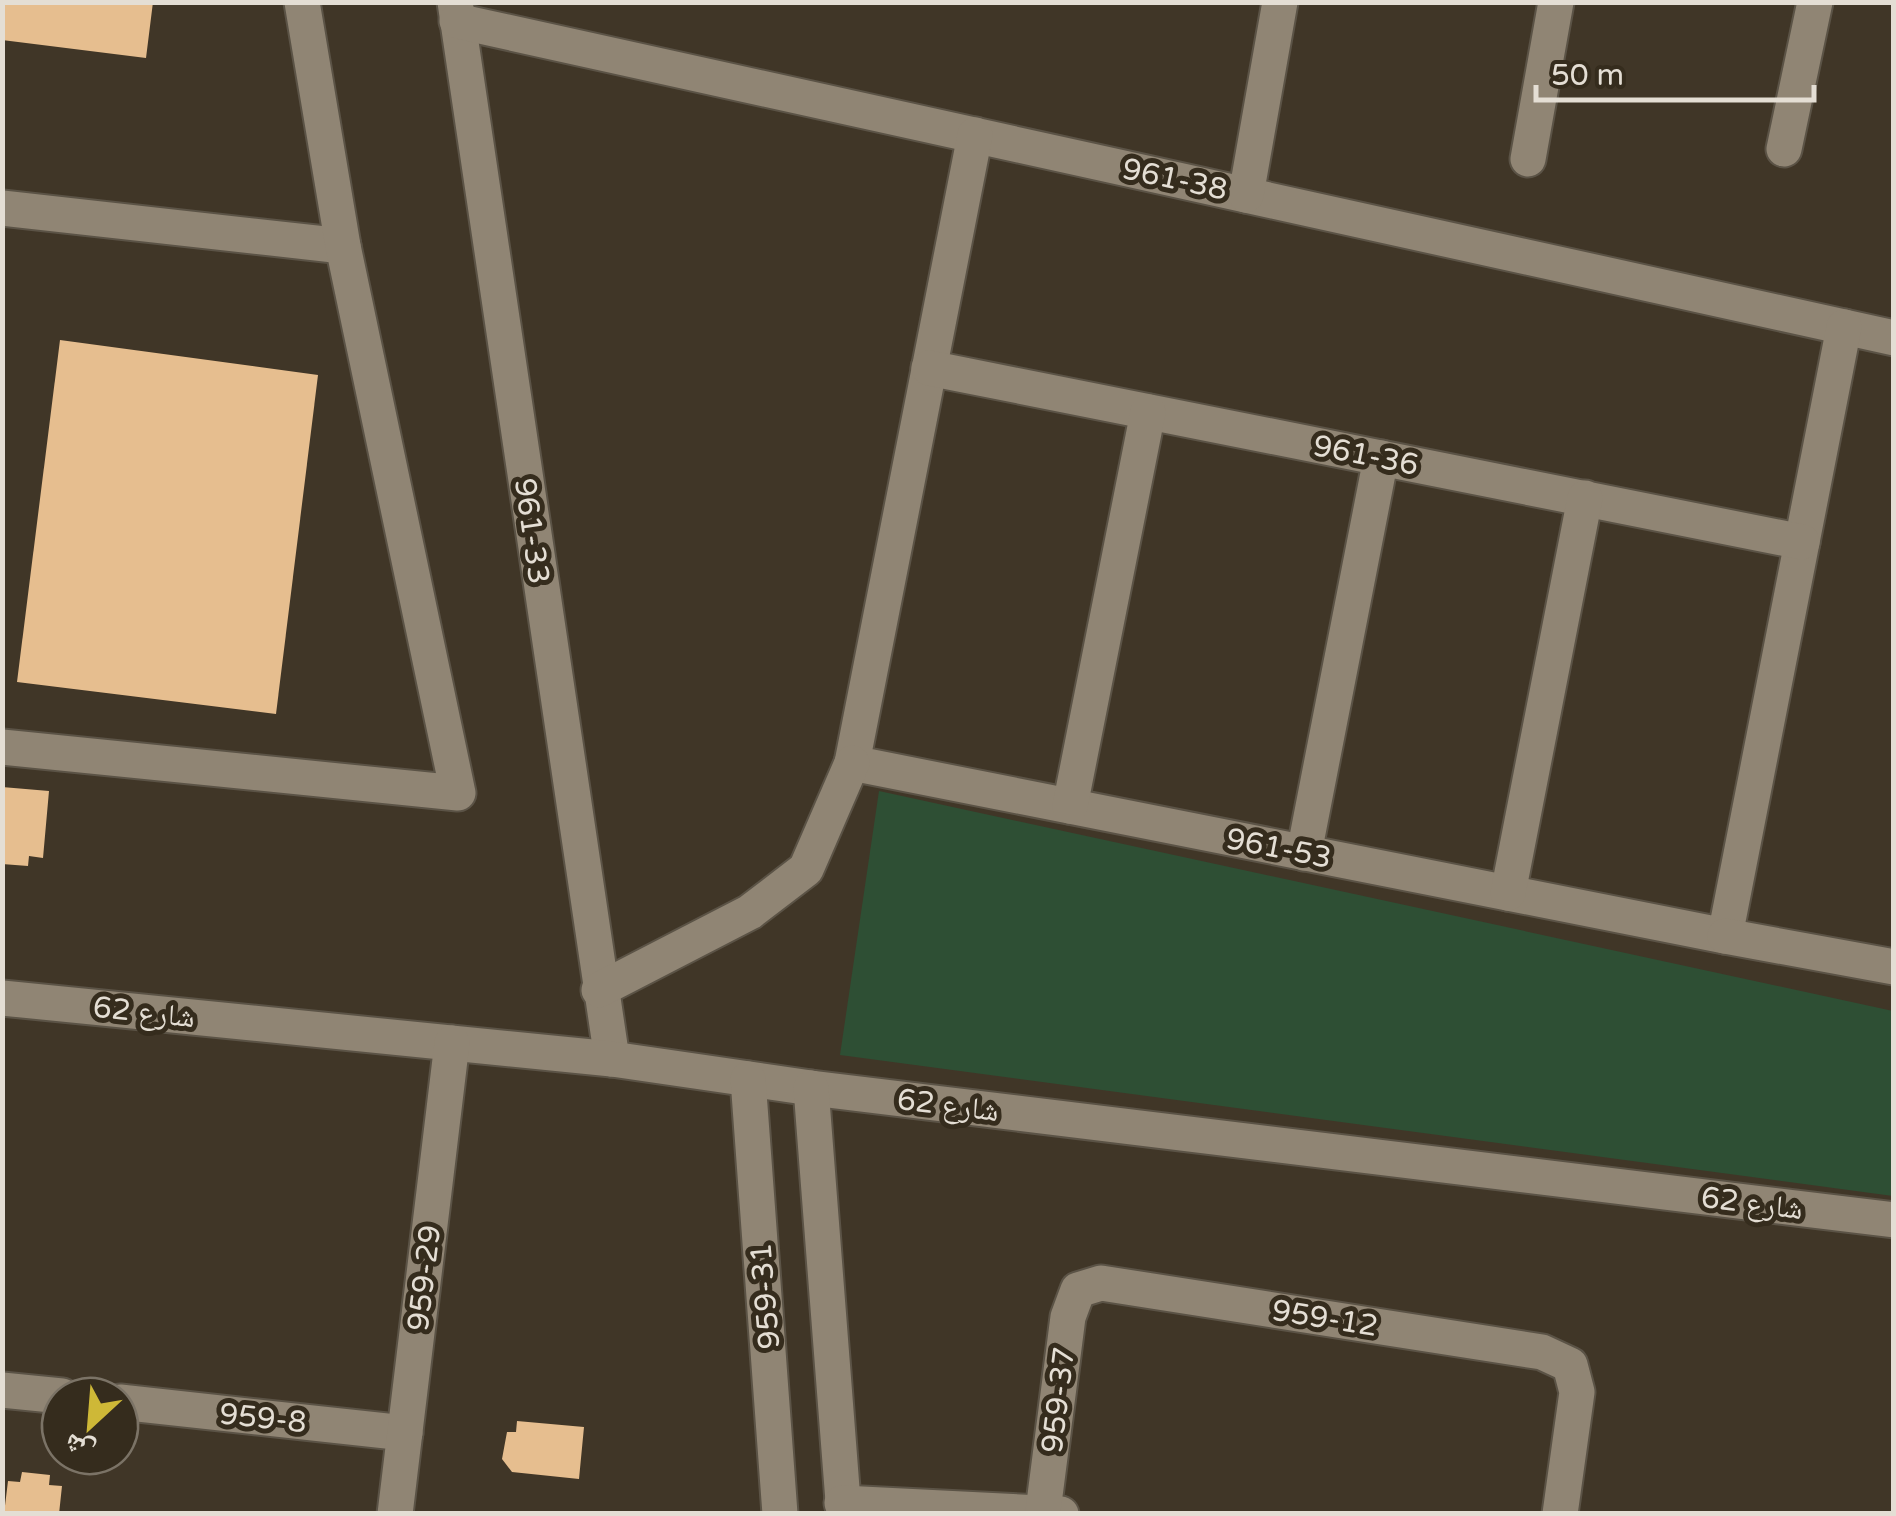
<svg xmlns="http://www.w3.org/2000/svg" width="1896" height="1516" font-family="'Varela Round','Noto Naskh Arabic',sans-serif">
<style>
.green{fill:#2e4f34}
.building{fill:#e6be8f}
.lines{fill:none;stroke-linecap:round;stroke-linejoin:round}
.minor-casing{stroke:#5b5346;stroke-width:39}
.minor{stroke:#908574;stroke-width:35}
.labels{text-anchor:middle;stroke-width:10;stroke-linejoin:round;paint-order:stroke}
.street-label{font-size:30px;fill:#e4ded4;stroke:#352c1d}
</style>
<rect width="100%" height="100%" fill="#403627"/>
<!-- green -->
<polygon class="green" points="879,791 1893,1011 1893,1196 840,1055"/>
<!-- building -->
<g class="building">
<polygon points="2,2 153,2 146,58 2,40"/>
<polygon points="60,340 318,375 276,714 17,682"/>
<polygon points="2,787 49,791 43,858 29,856 28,866 2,864"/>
<polygon points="517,1421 584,1427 579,1479 512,1472 502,1459 507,1432 516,1432"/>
<polygon points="22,1472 50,1475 49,1485 62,1486 59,1514 4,1514 8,1481 20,1482"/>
</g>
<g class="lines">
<!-- minor casing -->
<g class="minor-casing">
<g id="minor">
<polyline points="455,2 612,1059"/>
<polyline points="457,21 1894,338"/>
<polyline points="975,135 852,763 1725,936 1844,327"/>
<polyline points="1784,149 1815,2"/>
<polyline points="1528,159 1556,2"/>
<polyline points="1246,195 1280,2"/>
<polyline points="2,208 343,246"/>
<polyline points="929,368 1802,542"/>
<polyline points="2,747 458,793 343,246 302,2"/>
<polyline points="1070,806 1148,412"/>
<polyline points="1304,853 1381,458"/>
<polyline points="1508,893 1585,498"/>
<polyline points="1725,936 1894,967"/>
<polyline points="599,990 750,912 806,869 852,763"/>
<polyline points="2,998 612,1059 811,1088 1894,1220"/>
<polyline points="748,1079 780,1514"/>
<polyline points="811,1088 844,1514"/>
<polyline points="2,1390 62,1396"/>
<polyline points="120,1402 405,1433"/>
<polyline points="842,1503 1061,1514"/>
<polyline points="1043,1511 1068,1317 1078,1290 1101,1283 1542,1352 1570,1365 1577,1392 1560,1514"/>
<polyline points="395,1514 452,1043"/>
</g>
</g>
<!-- minor -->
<use href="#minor" class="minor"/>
</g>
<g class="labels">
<!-- street labels -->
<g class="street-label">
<text transform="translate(1175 179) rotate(12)" y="10">961-38</text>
<text transform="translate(1366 455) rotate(11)" y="10">961-36</text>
<text transform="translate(532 531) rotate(82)" y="10">961-33</text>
<text transform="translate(1279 848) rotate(11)" y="10">961-53</text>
<text transform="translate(144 1012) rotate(6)" y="10">شارع 62</text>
<text transform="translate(948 1105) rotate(7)" y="10">شارع 62</text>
<text transform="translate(1752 1203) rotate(7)" y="10">شارع 62</text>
<text transform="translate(424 1278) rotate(-83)" y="10">959-29</text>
<text transform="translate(765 1296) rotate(-95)" y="10">959-31</text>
<text transform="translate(1325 1318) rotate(9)" y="10">959-12</text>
<text transform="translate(1058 1400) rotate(-83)" y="10">959-37</text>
<text transform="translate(263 1418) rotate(6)" y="10">959-8</text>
</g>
</g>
<!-- border -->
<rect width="1896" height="1516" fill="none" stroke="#e4ded4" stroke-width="10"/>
<!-- north arrow -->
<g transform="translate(90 1426) rotate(206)"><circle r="48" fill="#352c1d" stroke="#7b7366" stroke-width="2.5"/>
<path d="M0-8L18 38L0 25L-18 38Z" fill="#ceb837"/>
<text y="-15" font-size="28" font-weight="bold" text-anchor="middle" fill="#e4ded4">ش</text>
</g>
<!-- scale -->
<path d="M1536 85v15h278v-15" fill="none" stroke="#e4ded4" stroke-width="5"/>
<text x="1551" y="85" font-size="30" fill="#e4ded4" stroke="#352c1d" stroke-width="8" paint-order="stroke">50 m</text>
</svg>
